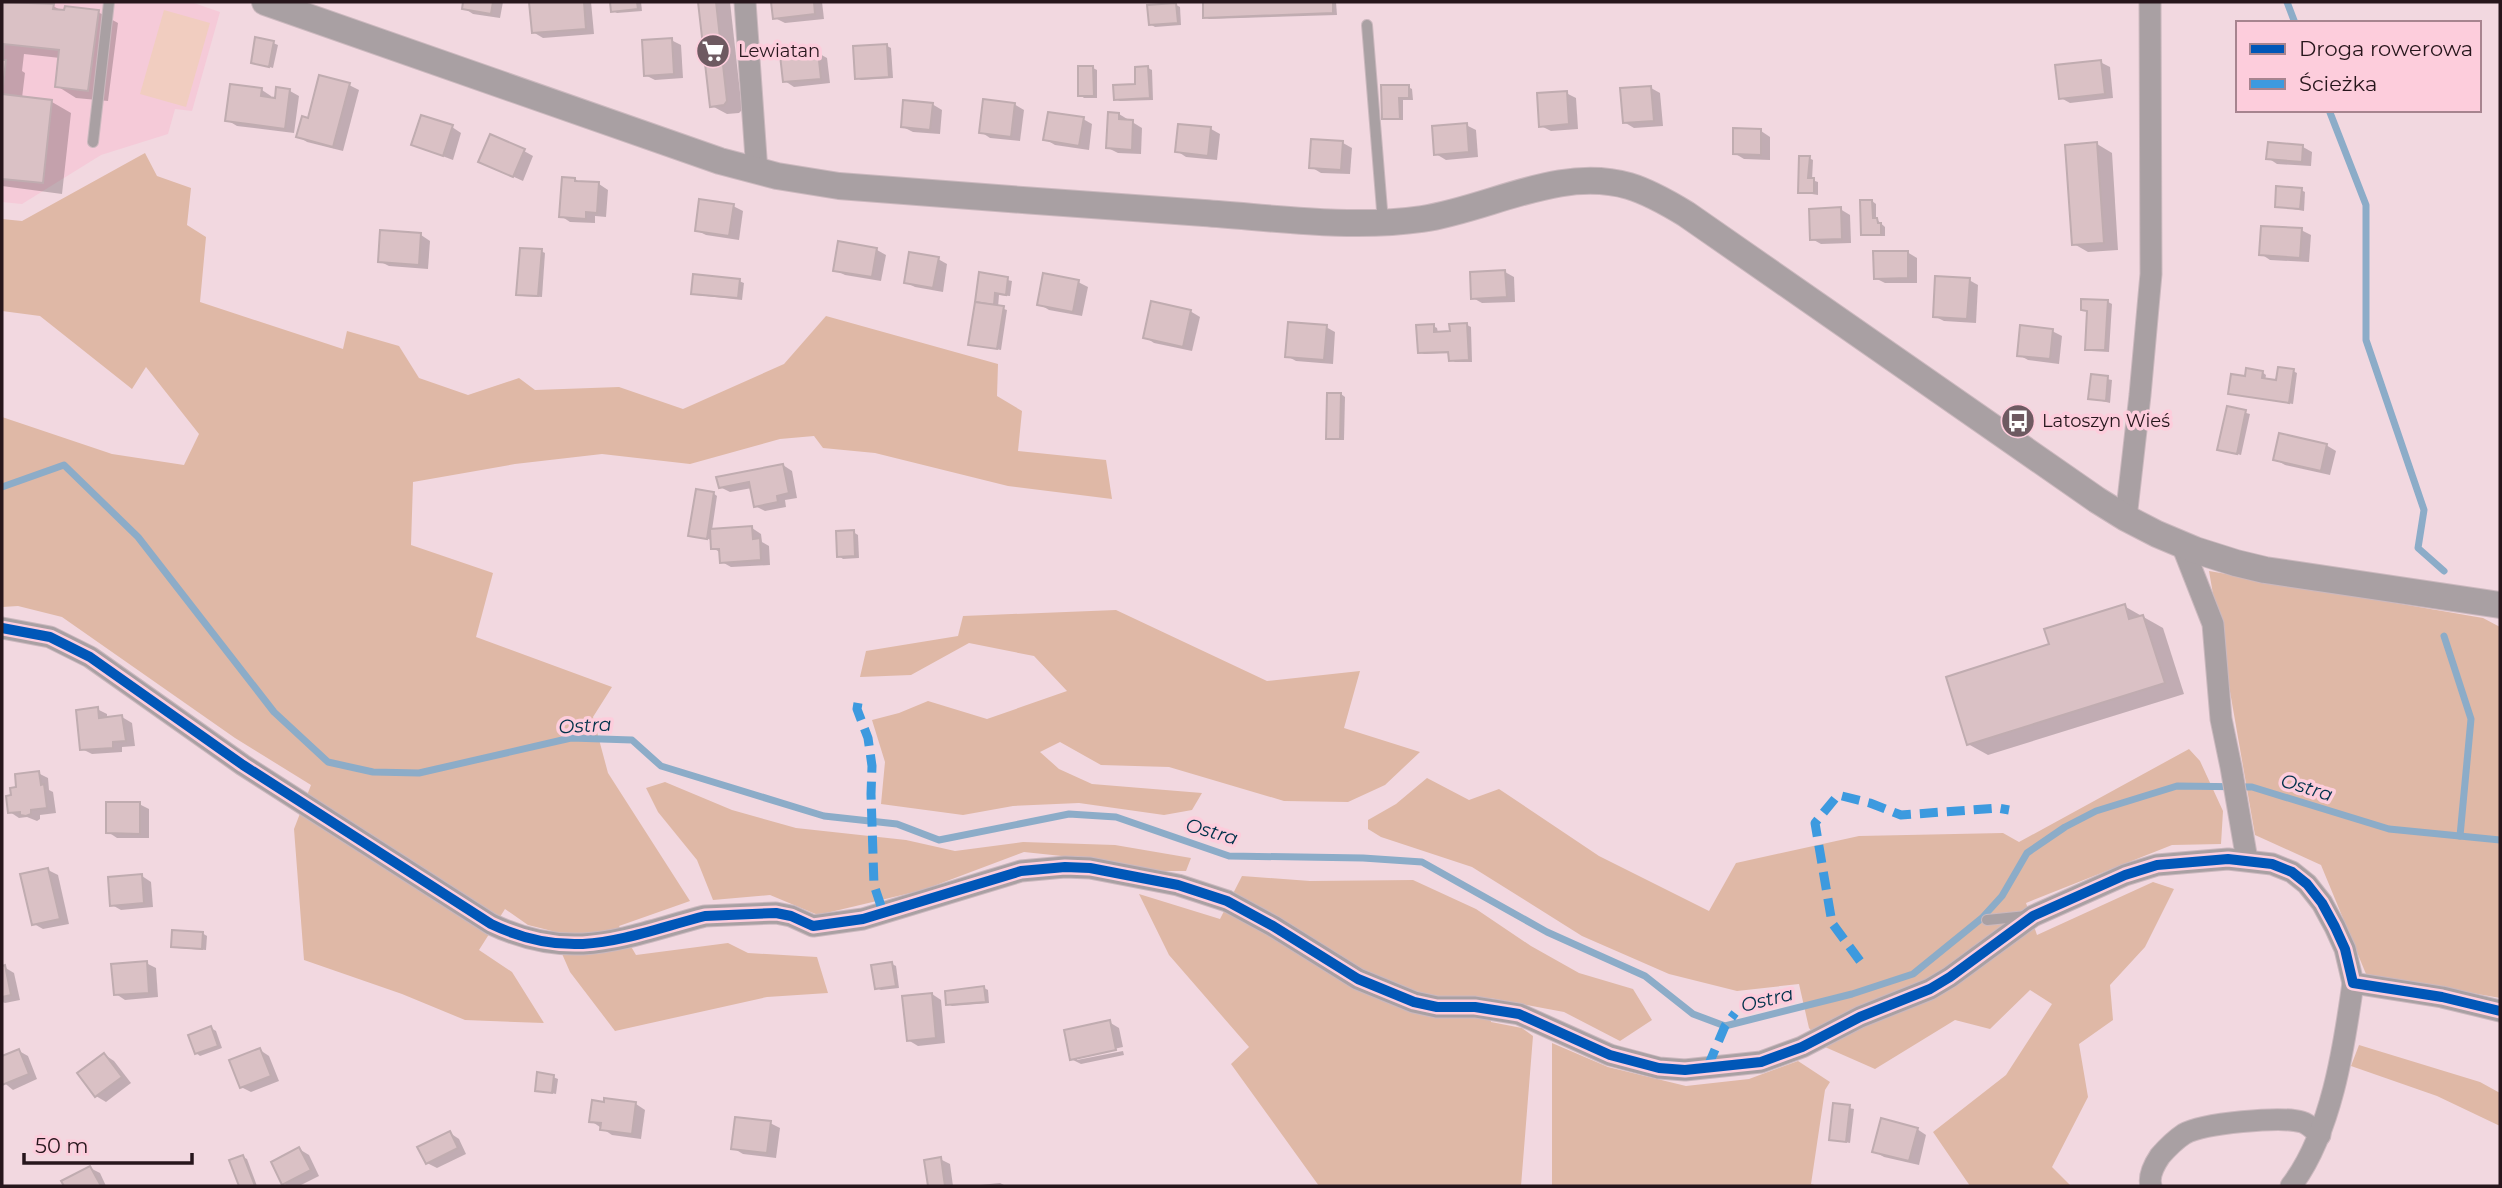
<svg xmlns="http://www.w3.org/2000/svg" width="2502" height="1188" font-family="Montserrat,sans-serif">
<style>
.built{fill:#f5cad8}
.green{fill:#f1cdc0}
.forest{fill:#dfb8a6}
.shadow{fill:#0003}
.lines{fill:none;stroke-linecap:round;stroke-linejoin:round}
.stream{stroke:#8cacc8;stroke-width:7}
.building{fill:#dac1c5;stroke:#c0acb0;stroke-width:2}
.service-casing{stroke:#cbb8be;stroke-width:12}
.minor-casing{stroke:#cbb8be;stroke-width:23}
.tertiary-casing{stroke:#cbb8be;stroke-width:28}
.service{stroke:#a9a0a3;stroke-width:10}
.minor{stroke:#a9a0a3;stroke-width:21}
.tertiary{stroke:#a9a0a3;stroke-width:26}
.quiet{stroke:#3d9adf;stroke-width:9;stroke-dasharray:18 9;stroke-linecap:butt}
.cycleway-casing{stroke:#fdcddc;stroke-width:15}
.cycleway{stroke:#0057b8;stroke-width:10}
.labels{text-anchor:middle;stroke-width:7;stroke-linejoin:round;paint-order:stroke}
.poi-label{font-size:18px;fill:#27161c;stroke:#fdcddc;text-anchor:start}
.water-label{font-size:19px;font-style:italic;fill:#00324b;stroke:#fdcddc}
</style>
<rect width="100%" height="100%" fill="#f2d8e0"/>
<!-- built -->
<polygon class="built" points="2,2 191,2 220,12 192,111 175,109 168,134 101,155 22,204 2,202"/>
<!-- green -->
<polygon class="green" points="164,10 210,23 186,107 140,94"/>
<!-- forest -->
<g class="forest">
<polygon points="145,153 157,176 191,188 187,225 206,237 200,302 343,349 347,331 399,346 419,378 468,395 519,378 535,390 619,387 683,409 784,364 826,316 998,364 997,396 1022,411 1018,451 1106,460 1112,499 1008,486 875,453 823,448 814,436 780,439 690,464 602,454 515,464 413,482 411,545 493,573 476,637 612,687 593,717 608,773 690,901 619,926 636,955 728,943 748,953 817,957 828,993 767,997 615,1031 570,972 552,931 528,925 505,909 479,950 512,972 544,1023 465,1020 402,994 304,960 294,829 311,785 235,738 62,617 18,606 2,607 2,417 112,454 184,465 199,434 146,367 132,389 40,316 2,311 2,219 22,221"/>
<polygon points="2209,571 2483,618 2500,627 2500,998 2366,974 2321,865 2255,835"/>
<polygon points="1116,610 1267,681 1360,671 1344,728 1420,752 1385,785 1348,802 1284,801 1169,767 1101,765 1060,742 1040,752 1059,769 1092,784 1202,793 1192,810 1164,815 1079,803 1013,806 963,815 881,804 885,762 872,720 899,713 928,701 987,719 1067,691 1034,656 969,643 911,675 860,677 866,651 958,636 963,616"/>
<polygon points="2189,749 2200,761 2223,811 2221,844 2172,845 2026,903 2037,935 2153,882 2174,889 2145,947 2110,985 2113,1020 2079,1044 2088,1097 2052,1167 2071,1186 1970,1186 1933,1132 2006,1075 2052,1004 2030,990 1990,1029 1955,1020 1875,1069 1825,1047 1809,1028 1799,984 1737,991 1669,974 1582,936 1472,867 1381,837 1368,829 1368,820 1396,804 1427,778 1469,800 1499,789 1599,856 1709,911 1736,863 1859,836 2003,833 2019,842"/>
<polygon points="665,782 732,810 796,828 906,840 955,851 1023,842 1115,845 1191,858 1186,871 1148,871 1109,861 1024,852 923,890 818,915 770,895 713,900 697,860 658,812 646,788"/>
<polygon points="1242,876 1310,881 1413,880 1476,909 1531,946 1579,973 1633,989 1652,1020 1620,1041 1564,1012 1490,998 1491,1022 1522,1028 1533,1036 1521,1186 1319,1186 1231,1064 1249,1047 1169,955 1139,894 1220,919"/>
<polygon points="1552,1043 1608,1067 1686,1086 1749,1079 1798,1061 1830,1082 1825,1090 1811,1184 1818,1186 1552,1186"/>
<polygon points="2359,1045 2480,1082 2500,1093 2500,1126 2437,1096 2351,1066"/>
</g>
<!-- shadow -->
<g class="shadow">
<polygon points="2,2 53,6 66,13 98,12 118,23 108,101 76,98 57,86 60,58 24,54 22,71 25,73 22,98 52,102 71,113 62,194 2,186"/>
<polygon points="465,2 503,2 500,18 473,14 464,8"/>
<polygon points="531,2 591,2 594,34 543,38 533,32"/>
<polygon points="612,2 641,2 642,11 617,13 613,11"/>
<polygon points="700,2 730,2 742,110 739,113 727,114 712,106"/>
<polygon points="773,2 822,2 824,19 785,23 775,18"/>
<polygon points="1204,2 1336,2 1337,15 1209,19 1205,17"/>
<polygon points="1176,5 1180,7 1181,25 1155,27 1150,24"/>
<polygon points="671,40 681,45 683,78 655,80 645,75"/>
<polygon points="273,43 278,45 273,68 253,62"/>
<polygon points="887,46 891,48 893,78 861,80 856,78"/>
<polygon points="818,53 827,58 830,83 794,87 785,81"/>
<polygon points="2100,62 2110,67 2113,98 2070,103 2061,98"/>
<polygon points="1093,68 1097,70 1097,98 1084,98 1080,95"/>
<polygon points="1148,68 1152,70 1153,100 1120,101 1115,99 1137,85"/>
<polygon points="349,85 359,90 343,151 307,142 298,136 309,121"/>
<polygon points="232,86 262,90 271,96 271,99 276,100 290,91 299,96 294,133 237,126 227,120"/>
<polygon points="1383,87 1408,87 1412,89 1413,100 1403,100 1403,120 1387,120 1383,118"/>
<polygon points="1651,88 1660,93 1663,126 1634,128 1624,122"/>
<polygon points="1566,93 1576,98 1578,129 1551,131 1541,126"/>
<polygon points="932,104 942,110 940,134 913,132 903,127"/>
<polygon points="1014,104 1024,110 1020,141 990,138 981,132"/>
<polygon points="1119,114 1142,128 1141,154 1118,153 1108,148"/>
<polygon points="1083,119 1092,124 1089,150 1055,145 1045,139"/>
<polygon points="1466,125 1476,130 1478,157 1446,160 1436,154"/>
<polygon points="452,127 461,133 453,160 413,145"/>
<polygon points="1211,129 1220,134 1217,160 1186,157 1177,151"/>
<polygon points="1761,131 1770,137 1770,160 1744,159 1734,153"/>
<polygon points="1343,143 1352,148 1350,174 1321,173 1311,167"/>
<polygon points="2097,144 2112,153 2118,250 2088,252 2074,244"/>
<polygon points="2303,147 2312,152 2311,166 2277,164 2268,158"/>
<polygon points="524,151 533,156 523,181 480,162"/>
<polygon points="1809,158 1813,160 1812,180 1818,182 1818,195 1800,192"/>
<polygon points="575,179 581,183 599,184 608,190 606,217 595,216 595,223 570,222 561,216"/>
<polygon points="2301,190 2305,192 2304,211 2277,206"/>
<polygon points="1872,201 1876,204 1876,219 1885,227 1885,236 1867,236 1863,234"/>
<polygon points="733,206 743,211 739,240 706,235 696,230"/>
<polygon points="1840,209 1850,215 1851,243 1821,244 1812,239"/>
<polygon points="2301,230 2311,235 2309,262 2270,260 2261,254"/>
<polygon points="421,235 430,241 428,269 389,266 379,261"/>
<polygon points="877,250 886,255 881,281 845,275 835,270"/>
<polygon points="541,251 545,253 542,297 522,296 518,294"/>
<polygon points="1907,252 1917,258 1917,283 1885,283 1875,278"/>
<polygon points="938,259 947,264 943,292 915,287 905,282"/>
<polygon points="1505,272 1514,277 1515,302 1482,303 1473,298"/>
<polygon points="981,274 1012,281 1010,296 999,295 998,307 1007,310 1001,350 970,344"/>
<polygon points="1969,280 1978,285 1976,323 1944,321 1934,316"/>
<polygon points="739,281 744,283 742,300 697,295 693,293"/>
<polygon points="1078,282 1088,287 1082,316 1049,310 1039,304"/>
<polygon points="2108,302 2112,304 2109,352 2091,351 2087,349 2089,312 2083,309"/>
<polygon points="1190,311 1200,317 1192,351 1154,343 1145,337"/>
<polygon points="1467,325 1471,327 1472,362 1455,362 1451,360 1450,353 1424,354 1419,352 1433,326 1437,328 1438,333 1452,333"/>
<polygon points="1326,327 1335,332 1333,364 1296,361 1287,356"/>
<polygon points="2052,331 2062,336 2059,364 2028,360 2019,355"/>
<polygon points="2293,371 2297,373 2293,404 2230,393 2247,378 2262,372 2266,375 2265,381 2277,382"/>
<polygon points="2092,376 2112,380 2110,403 2090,398"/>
<polygon points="1341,394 1345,397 1344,440 1332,440 1328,438"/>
<polygon points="2228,408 2250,414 2241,455 2219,449"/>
<polygon points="2326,445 2336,451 2330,475 2285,465 2275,459"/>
<polygon points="783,465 792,471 797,498 785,500 786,507 765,511 755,506 752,488 730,492 720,487"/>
<polygon points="713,493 717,496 712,530 752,528 761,534 762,542 769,546 770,565 731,567 722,562 721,553 713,548 712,540 690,535"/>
<polygon points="853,532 858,535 859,558 843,559 839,556"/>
<polygon points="2124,606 2163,628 2184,694 1988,755 1968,744 2051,646"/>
<polygon points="97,709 107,714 107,719 122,717 132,723 135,746 122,747 122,752 92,754 82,749"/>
<polygon points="38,773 48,778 49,790 53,792 56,813 40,815 40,819 37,821 27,817 19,818 10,812"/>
<polygon points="139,804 149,809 149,838 117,838 108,832"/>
<polygon points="48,870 58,875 69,924 43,929 34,924"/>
<polygon points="142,876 151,882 153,907 121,910 112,905"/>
<polygon points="202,933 207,936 206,950 177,948 173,946"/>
<polygon points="146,963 156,968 158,997 125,1000 116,994"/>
<polygon points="892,964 896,966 899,988 881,990 876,988"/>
<polygon points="4,967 14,973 20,1000 5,1003 2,1002 2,968"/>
<polygon points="984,988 988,990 989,1003 952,1006 948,1004"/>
<polygon points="932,994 941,1000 945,1043 918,1046 908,1040"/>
<polygon points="1109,1022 1119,1028 1123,1047 1077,1057 1077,1060 1123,1051 1124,1055 1081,1064 1071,1059"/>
<polygon points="211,1028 216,1031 222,1048 200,1056 196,1053"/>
<polygon points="260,1050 269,1056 279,1081 251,1092 241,1087"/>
<polygon points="19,1051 28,1056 37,1079 13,1090 2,1081 2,1058"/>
<polygon points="105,1055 114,1061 131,1083 106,1102 96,1096 80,1074"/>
<polygon points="553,1077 558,1079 556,1094 537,1090"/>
<polygon points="636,1104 645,1110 641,1139 612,1135 591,1121"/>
<polygon points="1835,1105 1854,1109 1850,1143 1831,1139"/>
<polygon points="770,1123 780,1128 776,1158 743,1154 733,1148"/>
<polygon points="1917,1129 1926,1135 1919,1165 1884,1157 1874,1151"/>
<polygon points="450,1133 459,1139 466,1154 437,1168 427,1163"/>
<polygon points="299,1149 309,1155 319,1176 299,1186 288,1186 284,1184"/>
<polygon points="243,1157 247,1159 257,1186 241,1186 231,1161"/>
<polygon points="940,1159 950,1164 953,1186 929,1186 926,1161"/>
<polygon points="90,1168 100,1173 106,1186 66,1186 63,1182"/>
<polygon points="1000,1183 1006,1186 970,1186"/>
</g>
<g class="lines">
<!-- stream -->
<g class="stream">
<polyline points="2287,2 2295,23"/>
<polyline points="2329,110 2366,205 2366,340 2424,510 2418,548 2444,571"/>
<polyline points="2,487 64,465 138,537 274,712 328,762 373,772 419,773 571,738 632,740 661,766 824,816 897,824 939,840 1069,814 1116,817 1229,856 1363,858 1422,862 1547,932 1645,976 1693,1014 1725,1026 1852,994 1913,974 1982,918 2002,896 2027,853 2065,827 2096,811 2177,786 2252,787 2389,829 2500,840"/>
<polyline points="2444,636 2471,719 2460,836"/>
</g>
</g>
<!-- building -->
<g class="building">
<polygon points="2,2 54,4 53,9 64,10 65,6 99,10 88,91 55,87 59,50 4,44 3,60 6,60 2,94"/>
<polygon points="463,2 493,2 491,14 462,9"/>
<polygon points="529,2 584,2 586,29 532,33"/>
<polygon points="610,2 637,2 638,9 611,12"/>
<polygon points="698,2 716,2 727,101 724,105 710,107"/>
<polygon points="771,2 814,2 815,14 773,19"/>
<polygon points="1203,2 1333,2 1333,13 1203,18"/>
<polygon points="1176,3 1178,23 1149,25 1147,5"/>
<polygon points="255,37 274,41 269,67 251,63"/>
<polygon points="672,38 674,74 644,76 642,40"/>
<polygon points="887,44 889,77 855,79 853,46"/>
<polygon points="818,51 821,79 783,82 780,55"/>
<polygon points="2101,60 2105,94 2059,99 2055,65"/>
<polygon points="1078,66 1093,66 1094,96 1078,96"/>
<polygon points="1148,66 1150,98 1114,100 1113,85 1135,84 1135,67"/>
<polygon points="319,75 350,83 333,147 296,137 302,116 308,118"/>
<polygon points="230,84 262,88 261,96 275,98 276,87 290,89 285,129 225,121"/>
<polygon points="1381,85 1409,85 1409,98 1399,98 1400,119 1382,119"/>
<polygon points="1651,86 1654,121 1623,123 1620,88"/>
<polygon points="1567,91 1569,124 1539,127 1537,93"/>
<polygon points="2,94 52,100 43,183 2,179"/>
<polygon points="983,99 1015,103 1011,137 979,133"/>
<polygon points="903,100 933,103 930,130 901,127"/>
<polygon points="1048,112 1084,117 1079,146 1043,140"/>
<polygon points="1108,112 1119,113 1119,119 1133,120 1132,150 1106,148"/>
<polygon points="421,115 453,125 443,156 411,145"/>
<polygon points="1467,123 1469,152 1434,155 1432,126"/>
<polygon points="1178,124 1211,127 1208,156 1175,152"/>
<polygon points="1733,128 1761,129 1761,155 1733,154"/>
<polygon points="490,134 525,149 513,177 478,162"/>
<polygon points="1311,139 1343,141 1341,170 1309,168"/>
<polygon points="2097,142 2104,243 2072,245 2065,145"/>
<polygon points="2268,142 2303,145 2302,162 2266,159"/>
<polygon points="1799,156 1810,156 1808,178 1814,178 1814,193 1798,193"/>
<polygon points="562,177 575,178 575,181 599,182 597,213 586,212 586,219 559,217"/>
<polygon points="2276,186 2302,188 2300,209 2275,207"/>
<polygon points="699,199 734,204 729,236 695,231"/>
<polygon points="1860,200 1872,200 1873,218 1877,218 1878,223 1881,223 1881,235 1861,235"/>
<polygon points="1841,207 1842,239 1810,240 1809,209"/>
<polygon points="2261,226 2302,228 2300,258 2259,255"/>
<polygon points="380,230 421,233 419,265 378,262"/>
<polygon points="838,241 877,248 872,277 833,271"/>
<polygon points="520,248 542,249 538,296 516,295"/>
<polygon points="1873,251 1908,251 1908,278 1874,279"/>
<polygon points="909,252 939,257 933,288 904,283"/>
<polygon points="1505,270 1507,297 1471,299 1470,272"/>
<polygon points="979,272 1008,277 1006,295 995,293 994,305 975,302"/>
<polygon points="1043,273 1079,280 1073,312 1037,305"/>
<polygon points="693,274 740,279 738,298 691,294"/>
<polygon points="1935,276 1970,278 1967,319 1933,317"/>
<polygon points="2081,299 2108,300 2105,350 2085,350 2087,311 2081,310"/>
<polygon points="1151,301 1191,310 1183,347 1143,338"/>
<polygon points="975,302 1004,306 997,349 968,345"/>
<polygon points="1288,322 1327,325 1324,360 1285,357"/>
<polygon points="1467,323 1469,360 1449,361 1448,352 1418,353 1416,325 1434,324 1434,332 1450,331 1449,324"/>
<polygon points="2020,325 2053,329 2050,359 2017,356"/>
<polygon points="2278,367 2294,369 2289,403 2228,394 2231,374 2245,376 2246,368 2263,371 2262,378 2276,380"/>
<polygon points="2091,374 2108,376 2106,401 2088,399"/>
<polygon points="1327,393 1341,393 1340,439 1326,439"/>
<polygon points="2227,406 2246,410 2237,454 2217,450"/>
<polygon points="2279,433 2327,444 2321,471 2273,460"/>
<polygon points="783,464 789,493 777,496 778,502 754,507 749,482 719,488 716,477"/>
<polygon points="696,489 714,492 707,539 688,536"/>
<polygon points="752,526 753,539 760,538 761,560 720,563 719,549 711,549 710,529"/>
<polygon points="854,530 855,556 837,557 836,531"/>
<polygon points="2125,604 2129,619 2143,615 2165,683 1967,745 1946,677 2049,644 2044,629"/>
<polygon points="98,707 99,718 122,715 126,741 113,742 113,748 80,750 76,710"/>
<polygon points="39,771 41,785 44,784 47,808 31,810 31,814 26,816 20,815 20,812 8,813 6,796 11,795 10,788 16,787 15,774"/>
<polygon points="106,802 140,802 140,834 106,833"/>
<polygon points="48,868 60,919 32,925 20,874"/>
<polygon points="142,874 144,903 110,906 108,877"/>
<polygon points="172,930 203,932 202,949 171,947"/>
<polygon points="147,961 149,993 114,995 111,964"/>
<polygon points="892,962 896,986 875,989 871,965"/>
<polygon points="5,965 11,995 2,997 2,966"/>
<polygon points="984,986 986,1002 946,1005 945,991"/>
<polygon points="932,993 936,1038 907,1041 902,996"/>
<polygon points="1110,1020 1116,1050 1070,1060 1064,1030"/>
<polygon points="211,1026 218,1046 195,1054 188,1035"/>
<polygon points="260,1048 271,1076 240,1088 229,1060"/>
<polygon points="19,1049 29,1074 2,1085 2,1056"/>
<polygon points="104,1053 122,1077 95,1097 77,1073"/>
<polygon points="537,1072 554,1075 552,1093 535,1091"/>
<polygon points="604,1098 636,1102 632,1134 600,1130 601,1123 589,1122 592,1100 604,1102"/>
<polygon points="1833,1103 1850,1105 1846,1142 1829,1140"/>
<polygon points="735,1117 771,1121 767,1153 731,1149"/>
<polygon points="1881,1118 1918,1128 1909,1161 1872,1152"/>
<polygon points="450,1131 458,1148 426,1164 417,1147"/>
<polygon points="299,1147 311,1170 282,1185 271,1162"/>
<polygon points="243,1155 255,1186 239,1186 229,1160"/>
<polygon points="941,1157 945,1186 928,1186 924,1160"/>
<polygon points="90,1166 101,1186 64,1186 61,1181"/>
</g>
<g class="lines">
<!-- service casing -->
<g class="service-casing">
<g id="service">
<polyline points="1367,25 1383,222"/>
<polyline points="93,142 109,2"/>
<polyline points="1987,920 2027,916"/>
</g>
</g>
<!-- minor casing -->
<g class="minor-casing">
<g id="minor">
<polyline points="745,2 757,172"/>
<polyline points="2126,518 2140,395 2151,274 2150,2"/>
<polyline points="2182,545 2213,624 2221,719 2231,767 2247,860"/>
<path d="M2,628L50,637L90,657L243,765L491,924C573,963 624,937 705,916L776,913L791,916L813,926L863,919L1021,871L1065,867L1090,868L1178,885L1227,901L1273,926L1358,979L1414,1002L1437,1007H1475L1519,1014L1610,1055L1659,1068L1685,1070L1761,1062L1802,1047L1860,1017L1930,989L1950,977L2033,916L2125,875L2157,865L2228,859L2272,864L2292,872L2307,884L2322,903L2335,927L2345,949L2353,983L2442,997L2500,1011"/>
<path d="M2151,1186C2148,1176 2154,1165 2160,1156C2167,1148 2175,1140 2184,1134C2203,1123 2281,1116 2302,1122C2309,1124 2315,1131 2320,1135"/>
<path d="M2291,1186C2331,1134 2344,1048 2353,983"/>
</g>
</g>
<!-- tertiary casing -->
<g class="tertiary-casing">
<path id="tertiary" d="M265,2L720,161L777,176L839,186C961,195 1082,205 1204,213C1275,218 1351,229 1422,219C1490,209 1559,166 1629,186C1649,192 1668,203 1686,214L2097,500L2126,518L2157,534L2195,550L2236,563L2265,570L2500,605"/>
</g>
<!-- service -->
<use href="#service" class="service"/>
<!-- minor -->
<use href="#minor" class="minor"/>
<!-- tertiary -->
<use href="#tertiary" class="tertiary"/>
<!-- quiet -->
<g class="quiet">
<polyline points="858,703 857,709 868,738 872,766 871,794 874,885 883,912"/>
<polyline points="1860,961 1832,923 1815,823 1838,795 1870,803 1901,815 1998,808 2009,810"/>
<polyline points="1708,1066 1725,1026 1735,1013"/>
</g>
<!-- cycleway casing -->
<g class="cycleway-casing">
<path id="cycleway" d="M2,628L50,637L90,657L243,765L491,924C573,963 624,937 705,916L776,913L791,916L813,926L863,919L1021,871L1065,867L1090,868L1178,885L1227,901L1273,926L1358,979L1414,1002L1437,1007H1475L1519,1014L1610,1055L1659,1068L1685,1070L1761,1062L1802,1047L1860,1017L1930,989L1950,977L2033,916L2125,875L2157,865L2228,859L2272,864L2292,872L2307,884L2322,903L2335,927L2345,949L2353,983L2442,997L2500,1011"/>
</g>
<!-- cycleway -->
<use href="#cycleway" class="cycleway"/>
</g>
<!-- icons -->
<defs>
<g id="supermarket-disc" transform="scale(1.75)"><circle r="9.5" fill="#6e5a61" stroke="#fdcddc"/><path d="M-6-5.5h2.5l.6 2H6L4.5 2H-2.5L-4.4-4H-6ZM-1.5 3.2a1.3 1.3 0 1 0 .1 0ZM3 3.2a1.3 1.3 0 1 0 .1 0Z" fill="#fff"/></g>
<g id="bus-disc" transform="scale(1.75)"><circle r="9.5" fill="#6e5a61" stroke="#fdcddc"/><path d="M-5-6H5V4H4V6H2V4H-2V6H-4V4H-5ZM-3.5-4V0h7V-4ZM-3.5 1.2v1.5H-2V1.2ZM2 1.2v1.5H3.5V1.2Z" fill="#fff"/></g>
</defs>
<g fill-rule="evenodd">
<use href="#supermarket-disc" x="713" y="51"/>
<use href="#bus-disc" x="2018" y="421"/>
</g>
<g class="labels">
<!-- poi labels -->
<g class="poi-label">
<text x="738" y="57">Lewiatan</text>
<text x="2042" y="427">Latoszyn Wieś</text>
</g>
<!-- water labels -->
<g class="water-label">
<text transform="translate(585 725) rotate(-3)" y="7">Ostra</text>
<text transform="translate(2307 787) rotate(17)" y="7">Ostra</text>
<text transform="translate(1212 831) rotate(16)" y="7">Ostra</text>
<text transform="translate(1767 999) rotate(-14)" y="7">Ostra</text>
</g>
</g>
<!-- border -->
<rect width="2502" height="1188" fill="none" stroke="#27161c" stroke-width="7"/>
<!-- legend -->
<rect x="2236" y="21" width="245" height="91" fill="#fdcddc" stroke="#a7848f" stroke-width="2"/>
<rect x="2250" y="44" width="35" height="10" fill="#0057b8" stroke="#a7848f" stroke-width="2"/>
<text x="2299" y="56" font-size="21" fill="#27161c">Droga rowerowa</text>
<rect x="2250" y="79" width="35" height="10" fill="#3d9adf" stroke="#a7848f" stroke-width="2"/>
<text x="2299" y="91" font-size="21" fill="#27161c">Ścieżka</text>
<!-- scale -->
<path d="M24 1153v10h168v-10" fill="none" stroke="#27161c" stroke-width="3.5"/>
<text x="35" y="1153" font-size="21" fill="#27161c" stroke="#fdcddc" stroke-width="5" paint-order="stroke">50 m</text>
</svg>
